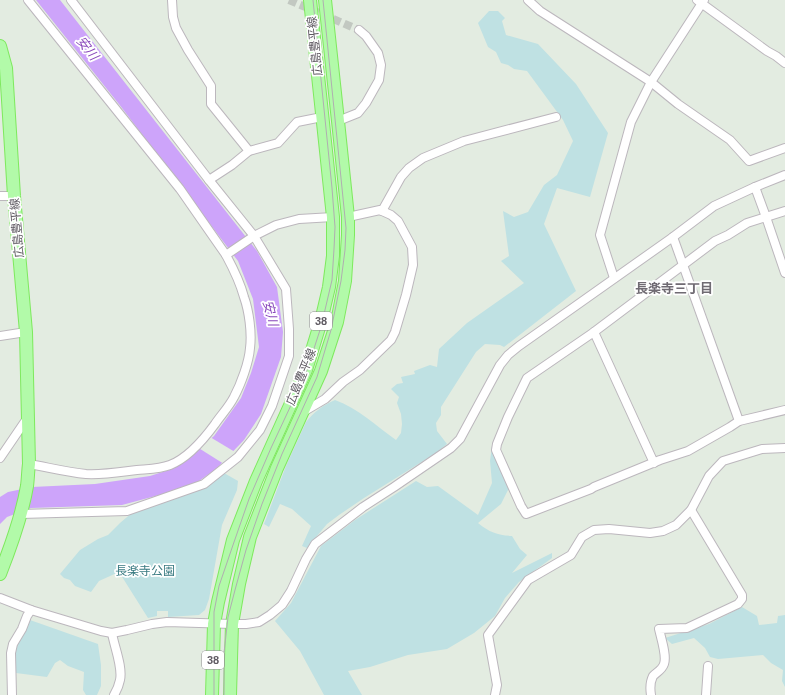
<svg xmlns="http://www.w3.org/2000/svg" width="785" height="695" font-family="Helvetica,'Noto Sans JP',sans-serif">
<style>
.green{fill:#bfe1e3}
.water{fill:#cda4fa}
.pier{fill:#e3ece1}
.lines{fill:none;stroke-linecap:round;stroke-linejoin:round}
.street-tunnel{stroke:#c2c8c1;stroke-width:8;stroke-dasharray:8 4;stroke-linecap:butt}
.street-casing{stroke:#bcb7bd;stroke-width:10}
.primary-casing{stroke:#7ee95e;stroke-width:14}
.street{stroke:#fff;stroke-width:8}
.primary{stroke:#b2faa9;stroke-width:12}
.tram{stroke:#afaeb0;stroke-width:1}
.labels{text-anchor:middle;stroke-width:3.5;stroke-linejoin:round;paint-order:stroke}
.shield{fill:#fff;stroke:#8f8c91;stroke-width:1}
.shield-label{font-size:11px;font-weight:bold;fill:#5f5a62}
.street-label{font-size:12px;fill:#5f5a62;stroke:#fff}
.park-label{font-size:12px;fill:#397a81;stroke:#fff}
.water-label{font-size:13px;font-style:italic;fill:#8948bb;stroke:#fff}
.neighbourhood-label{font-size:13px;font-weight:bold;fill:#706b73;stroke:#fff}
</style>
<rect width="100%" height="100%" fill="#e3ece1"/>
<!-- green -->
<g class="green">
<path d="M489,11H498L505,18L502,21L506,35L538,44L576,84L608,133L590,197L557,188L544,224L576,291L504,347L500,345L485,344L476,352L441,407V415L436,423L437,431L447,444L436,453L364,498L339,515L327,524L307,548L302,546L311,526L292,509L280,504L269,527L264,524L286,466L306,422C314,412 323,405 335,400C358,408 376,426 396,440L401,433L402,424L401,414L397,403L399,397L391,389L397,384L403,383L401,377L415,374L414,371L430,365L437,367L439,349L467,323L524,283L501,261L509,256L503,211L514,217L528,212L544,185L557,175L573,141L563,120L527,71L514,69L508,65L501,63L496,52L488,47L478,23Z"/>
<path d="M492,446L509,488L501,504L478,523C490,533 498,535 512,536L520,549L527,555L512,573L552,553V558L519,582L505,598L495,616L474,633L447,649L408,655L370,667L348,671L362,695H324L300,651L275,621L291,603L321,546L355,520L416,481L427,487L438,486L478,515L492,483L490,461Z"/>
<polygon points="224,473 238,481 237,490 222,525 209,599 205,610 199,615 168,617 168,611 157,611 157,616 148,618 119,572 99,581 91,592 75,586 70,580 64,578 60,574 80,550 98,539 108,535 120,523 133,512"/>
<polygon points="742,607 757,616 759,625 777,623 778,616 785,615 785,687 782,681 783,670 771,663 763,655 718,659 710,657 705,648 694,638 672,644 665,638 709,624"/>
<polygon points="30,620 98,644 101,665 101,686 97,695 86,695 83,690 84,672 68,666 60,660 55,663 47,677 16,673 14,656 17,646 23,636"/>
</g>
<!-- water -->
<polygon class="water" points="36,0 60,0 257,251 277,287 283,332 281,357 261,414 244,440 216,469 199,481 174,491 122,505 31,508 7,517 0,524 0,497 8,492 32,487 95,484 150,476 175,468 214,436 241,398 251,373 259,347 253,299 238,261 122,108"/>
<!-- pier -->
<polygon class="pier" points="210,437 235,452 224,464 197,447"/>
<g class="lines">
<!-- street-tunnel -->
<polyline class="street-tunnel" points="289,0 359,30"/>
<!-- street casing -->
<g class="street-casing">
<g id="street">
<polyline points="28,0 180,189 226,255"/>
<polyline points="172,0 173,17 176,28 188,50 211,86 211,104 249,151"/>
<polyline points="528,0 540,11 651,82 678,104 730,140 749,161 785,148"/>
<polyline points="697,0 767,51 776,56 785,63"/>
<polyline points="338,121 358,113 366,103 379,80 381,65 378,53 366,36 359,30"/>
<polyline points="209,180 232,165 249,151 278,143 297,122 322,117"/>
<polyline points="755,187 766,217 785,273"/>
<polyline points="0,196 14,196"/>
<polyline points="382,211 401,177 409,168 423,158 464,141 556,117"/>
<polyline points="785,211 747,223 728,235 715,241 594,332 527,378 508,417 497,444 496,450 521,506 526,514 591,489 594,487 660,460 688,451 730,427 739,421 785,410"/>
<polyline points="673,237 739,421"/>
<polyline points="614,278 600,235 631,122 651,82 704,0"/>
<polyline points="594,332 654,463"/>
<polyline points="0,336 26,332"/>
<polyline points="303,412 325,399 343,382 360,370 391,340 395,332 406,295 413,265 412,247 398,221 391,215 380,210 348,217"/>
<polyline points="0,458 28,417"/>
<path d="M29,464C47,467 66,472 86,474C103,475 120,472 137,470C148,469 160,469 170,465C188,458 204,439 215,424C221,415 229,407 234,397C241,384 249,362 250,348C252,333 249,311 244,297C240,282 233,268 226,255L254,236L276,225L299,219L333,217"/>
<polyline points="21,514 127,511 204,484 238,457 260,430 272,406 289,356 289,329 286,289 254,236 209,180 71,0"/>
<polyline points="0,598 31,610 101,631 112,633 127,630 152,624 167,622 232,624 246,624 259,622 270,615 282,605 291,591 306,559 315,544 363,507 394,487 451,448 460,439 500,365 508,355 519,346 673,237 714,206 755,187 785,175"/>
<path d="M112,633C114,646 123,667 120,680C119,685 117,690 114,695"/>
<polyline points="12,695 11,653 13,644 22,629 27,616 31,610"/>
<polyline points="495,695 497,685 488,635 528,580 571,555 582,537 594,530 609,529 650,533 663,531 676,525 691,510 709,476 723,461 762,449 785,448"/>
<path d="M651,695C650,689 650,682 653,676C657,672 662,670 664,664C667,656 661,638 659,629L687,628L738,604L742,599V595L691,510"/>
<polyline points="706,695 708,666"/>
</g>
</g>
<!-- primary casing -->
<g class="primary-casing">
<g id="primary">
<path d="M0,46L6,68L14,196L26,332L29,464C28,471 28,479 27,486C22,516 11,546 0,574"/>
<polyline points="212,695 214,624 218,602 233,540 256,481 306,370 321,321 329,287 333,256 333,217 310,0"/>
<polyline points="230,695 232,624 239,584 250,537 277,468 321,371 337,322 345,281 348,235 348,217 338,121 325,0"/>
</g>
</g>
<!-- street -->
<use href="#street" class="street"/>
<!-- primary -->
<use href="#primary" class="primary"/>
<!-- tram -->
<g class="tram">
<polyline points="214,695 214,612 219,586 233,545 249,499 271,448 306,373 321,327 332,280 334,249 335,227 332,188 313,0"/>
<polyline points="224,695 224,653 228,617 235,590 246,550 262,504 282,454 317,377 331,330 341,281 345,250 346,228 342,188 323,0"/>
</g>
</g>
<g class="labels">
<!-- shield labels -->
<g class="shield">
<rect x="310" y="312" width="22" height="18" rx="3"/>
<rect x="202" y="651" width="22" height="18" rx="3"/>
</g>
<g class="shield-label">
<text x="321" y="325">38</text>
<text x="213" y="664">38</text>
</g>
<!-- street labels -->
<g class="street-label">
<text transform="translate(315 46) rotate(-96)" y="4">広島豊平線</text>
<text transform="translate(17 228) rotate(-95)" y="4">広島豊平線</text>
<text transform="translate(301 377) rotate(-68)" y="4">広島豊平線</text>
</g>
<!-- park labels -->
<g class="park-label">
<text x="145" y="575">長楽寺公園</text>
</g>
<!-- water labels -->
<g class="water-label">
<text transform="translate(88 48) rotate(52)" y="5">安川</text>
<text transform="translate(271 313) rotate(76)" y="5">安川</text>
</g>
<!-- neighbourhood labels -->
<g class="neighbourhood-label">
<text x="674" y="293">長楽寺三丁目</text>
</g>
</g>
</svg>
